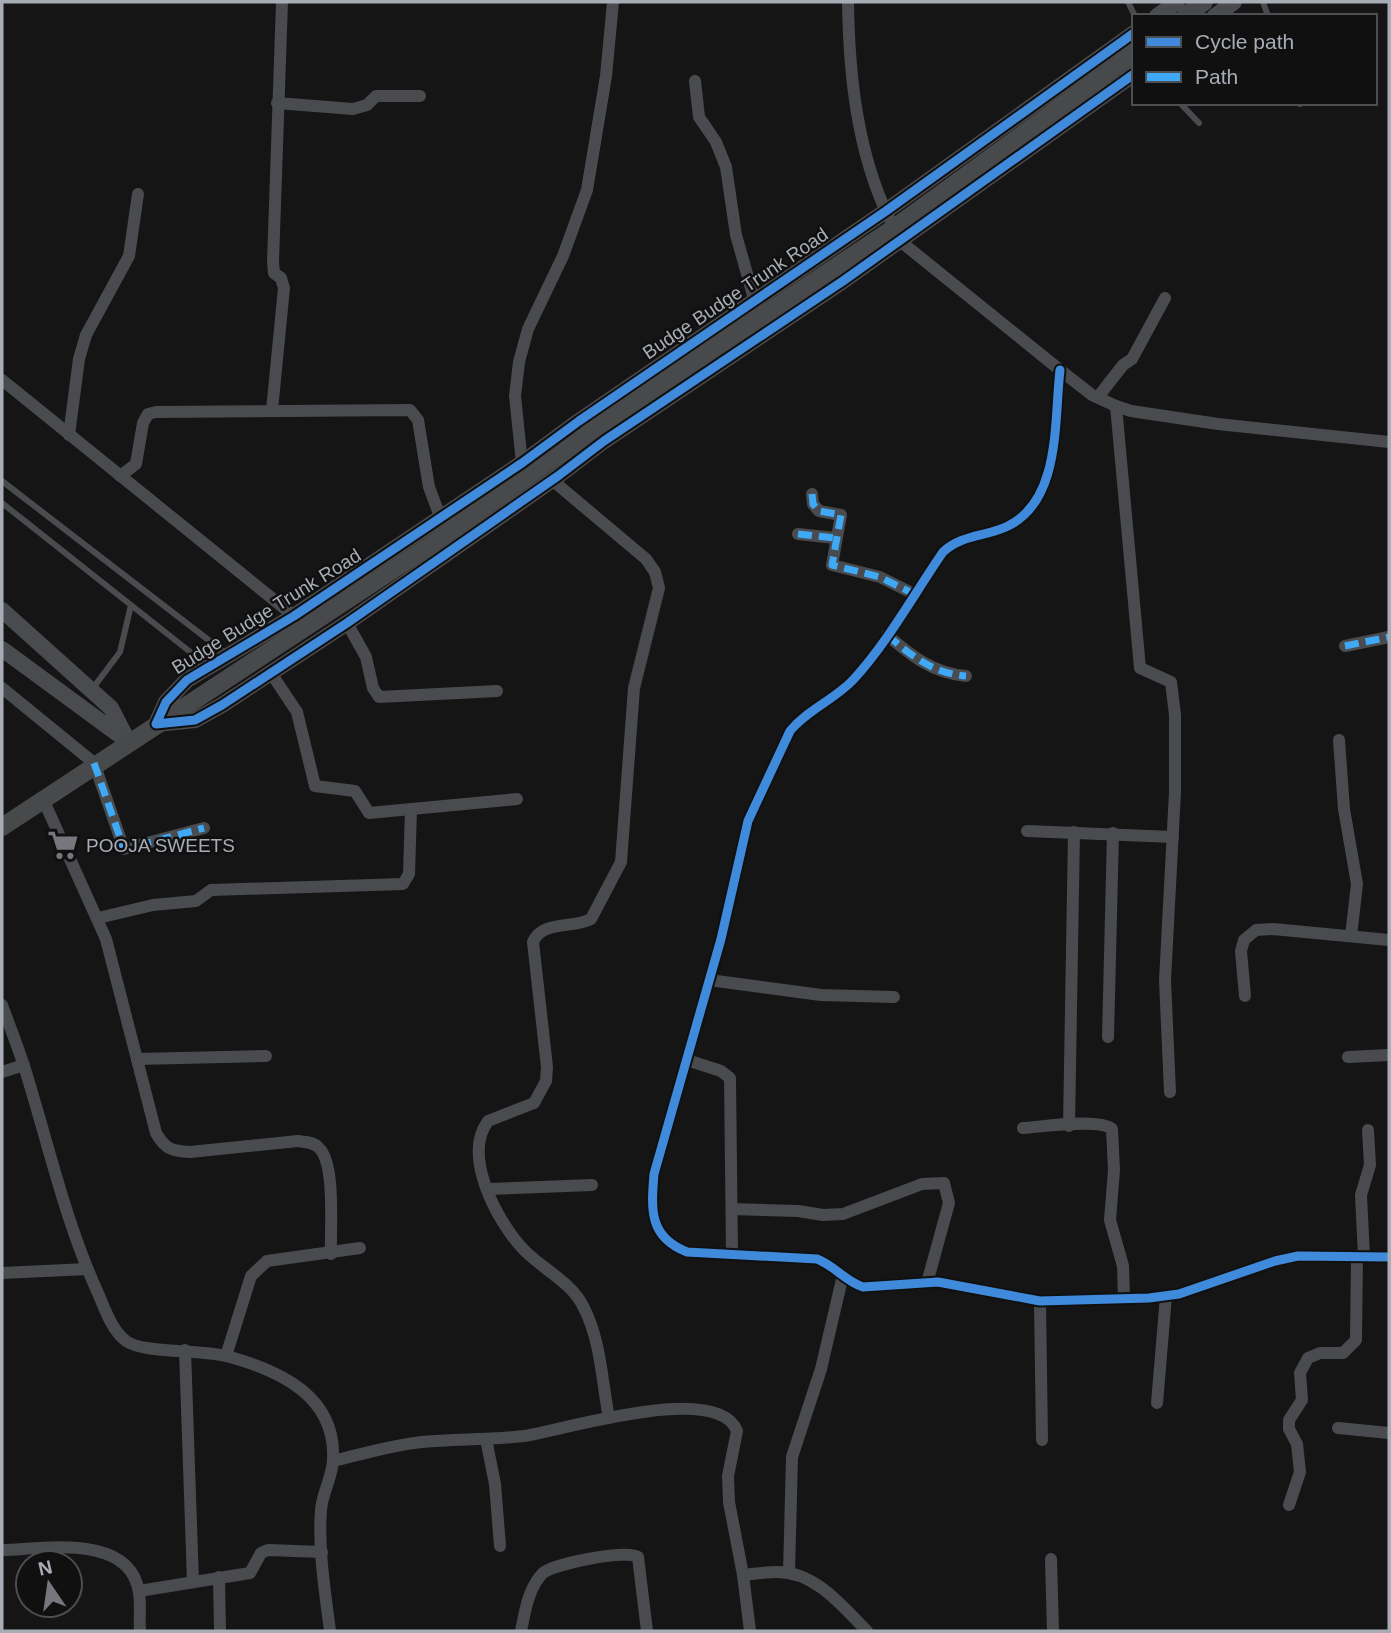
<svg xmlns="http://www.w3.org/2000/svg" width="1391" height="1633" font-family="Helvetica,sans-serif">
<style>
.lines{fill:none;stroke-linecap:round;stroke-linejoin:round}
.service{stroke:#4a4b4e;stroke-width:6}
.minor{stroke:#4a4b4e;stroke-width:12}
.tertiary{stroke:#4a4b4e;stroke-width:16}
.secondary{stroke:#48494b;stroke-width:18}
.secondary-bridge{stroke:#48494b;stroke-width:18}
.quiet{stroke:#3fa9f5;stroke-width:7;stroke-dasharray:14 7;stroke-linecap:butt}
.cycleway-casing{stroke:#101011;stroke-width:13}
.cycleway{stroke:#408adc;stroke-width:9}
.labels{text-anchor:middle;stroke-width:5;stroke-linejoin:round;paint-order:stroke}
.street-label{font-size:19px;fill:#a8acb4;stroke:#101011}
.poi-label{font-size:19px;fill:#a8acb4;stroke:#101011;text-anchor:start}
</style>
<rect width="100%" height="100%" fill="#151516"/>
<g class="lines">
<!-- service -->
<g class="service">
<polyline points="1128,2 1135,16"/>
<polyline points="1263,2 1268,16"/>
<polyline points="1180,103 1199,123"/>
<polyline points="1300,103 1300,104"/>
<polyline points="2,481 228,655"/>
<polyline points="2,503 208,666"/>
<polyline points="93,688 120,652 131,605"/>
</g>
<!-- minor -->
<g class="minor">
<path d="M848,2C849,74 857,152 889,218"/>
<polyline points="695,81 699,117 716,142 726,167 736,235 755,302"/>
<polyline points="277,103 353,109 367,105 376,96 420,96"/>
<polyline points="897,234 900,241 1060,370 1092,395 1116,406 1131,411 1218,424 1389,442"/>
<path d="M1060,370C1054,421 1061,500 1008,526C986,537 962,534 943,552C914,594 888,642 853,680C834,700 807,710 790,731L748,821L721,939L654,1174C651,1210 649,1237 687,1252L817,1259C835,1266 845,1281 863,1287L938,1282L1040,1301L1149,1298L1179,1294L1275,1261L1298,1256L1389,1257"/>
<polyline points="2,380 294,616"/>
<polyline points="1098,397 1123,365 1132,359 1165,298"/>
<polyline points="1116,406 1140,668 1171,682 1175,715 1175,792 1165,980 1170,1092"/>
<polyline points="272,410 284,288 281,278 274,273 273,262 282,2"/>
<polyline points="69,435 79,359 86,335 129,256 138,194"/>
<polyline points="522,463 515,396 519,362 528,329 563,256 587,190 606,76 613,2"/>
<polyline points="120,476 136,464 143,423 148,414 156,412 410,410 418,420 429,487 441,519"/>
<path d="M552,480L646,559L655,572L659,588L634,688L621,862L591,919C573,929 542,920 533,942L547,1067L546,1081L534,1103L488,1121C462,1156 497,1221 523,1249C542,1269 572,1282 584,1308C601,1341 602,1383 609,1418"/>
<polyline points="812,494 813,504 819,511 841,515 832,565 880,577 914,594"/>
<polyline points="798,534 835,538"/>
<polyline points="347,623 366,657 373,688 379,697 497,691"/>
<path d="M887,635C912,656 932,673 966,676"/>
<polyline points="1345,646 1389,637"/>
<polyline points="271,673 297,712 315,786 355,791 369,813 517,799"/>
<polyline points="2,688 94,763 124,849 204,828"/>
<polyline points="1339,740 1344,809 1357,884 1351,936"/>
<path d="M43,799L106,939L156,1133C165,1149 172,1151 190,1152L298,1141C305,1142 314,1142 319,1148C336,1164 330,1230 331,1254"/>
<polyline points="1027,831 1173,837"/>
<polyline points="98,918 153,905 196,901 211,890 403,884 409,874 411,809"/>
<polyline points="709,980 821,995 894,997"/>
<polyline points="1245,996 1241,951 1244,940 1256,930 1273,929 1389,940"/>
<path d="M2,1005C11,1030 21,1054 28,1079C50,1151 66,1222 97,1291C104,1306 111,1330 126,1341C144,1354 204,1349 230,1357C281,1371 336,1397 333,1459C333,1476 322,1493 321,1510C318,1550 325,1591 330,1631"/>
<polyline points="1108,1037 1113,833"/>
<polyline points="1348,1057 1389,1055"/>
<polyline points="137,1059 266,1056"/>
<polyline points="687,1060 721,1071 730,1078 732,1253"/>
<polyline points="2,1072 24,1065"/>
<polyline points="1069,1126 1074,832"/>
<path d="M1023,1128C1041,1127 1099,1118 1112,1129L1114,1170L1110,1220L1123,1266L1124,1298"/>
<polyline points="488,1189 592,1185"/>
<polyline points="732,1209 798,1211 823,1215 843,1214 922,1184 944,1183 949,1203 927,1283"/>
<polyline points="1364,1256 1361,1195 1370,1165 1368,1130"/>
<polyline points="2,1273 87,1269"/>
<polyline points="1040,1301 1042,1440"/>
<polyline points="185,1350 193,1582"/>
<polyline points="226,1356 251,1276 267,1261 360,1248"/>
<polyline points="1157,1403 1166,1296"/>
<polyline points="1338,1428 1389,1433"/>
<polyline points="486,1439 495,1484 500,1546"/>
<path d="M333,1461C363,1454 392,1445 422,1442C456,1439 490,1440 524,1436C564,1430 718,1381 737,1431L728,1476L729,1502L743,1575L750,1631"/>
<polyline points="1289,1505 1300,1472 1297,1444 1289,1429 1289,1420 1302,1400 1300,1373 1308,1358 1320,1353 1343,1353 1356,1340 1357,1256"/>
<path d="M2,1550C44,1549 131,1533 139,1593C141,1605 139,1619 140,1631"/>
<polyline points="1051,1559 1053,1631"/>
<polyline points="789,1573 792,1457 821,1369 843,1275"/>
<path d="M743,1575C754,1574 766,1572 777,1572C816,1572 842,1606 867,1631"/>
<polyline points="219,1577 220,1631"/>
<polyline points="139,1591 250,1573 261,1553 268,1550 322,1552"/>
<path d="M521,1631C525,1612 528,1589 542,1574C551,1564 628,1549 638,1557L647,1631"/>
</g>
<!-- tertiary -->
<g class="tertiary">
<polyline points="1157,16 1177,2"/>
<polyline points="1215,16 1234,2"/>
<polyline points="1134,33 886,211 579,421 522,463 294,616 187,680 166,702 156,724 195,720 222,705 347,623 558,476 604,441 843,281 1134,74"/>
<polyline points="2,610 111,708 128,741"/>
<polyline points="2,649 126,740"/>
</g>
<!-- secondary -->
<g class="secondary">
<polyline points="1185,16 1204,2"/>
<polyline points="2,827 423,550"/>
</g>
<!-- secondary-bridge -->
<polyline class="secondary-bridge" points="423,550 648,392 894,228 1134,53"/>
<!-- quiet -->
<g class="quiet">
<polyline points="812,494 813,504 819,511 841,515 832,565 880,577 914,594"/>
<polyline points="798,534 835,538"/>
<path d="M887,635C912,656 932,673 966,676"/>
<polyline points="1345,646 1389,637"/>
<polyline points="94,763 124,849 204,828"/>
</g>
<!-- cycleway casing -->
<g class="cycleway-casing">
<g id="cycleway">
<polyline points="1134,33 886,211 579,421 522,463 294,616 187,680 166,702 156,724 195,720 222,705 347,623 558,476 604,441 843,281 1134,74"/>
<path d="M1060,370C1054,421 1061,500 1008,526C986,537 962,534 943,552C914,594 888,642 853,680C834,700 807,710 790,731L748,821L721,939L654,1174C651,1210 649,1237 687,1252L817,1259C835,1266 845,1281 863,1287L938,1282L1040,1301L1149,1298L1179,1294L1275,1261L1298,1256L1389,1257"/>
</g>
</g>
<!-- cycleway -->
<use href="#cycleway" class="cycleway"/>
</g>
<!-- icons -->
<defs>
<g id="supermarket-bare" transform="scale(2.415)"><path d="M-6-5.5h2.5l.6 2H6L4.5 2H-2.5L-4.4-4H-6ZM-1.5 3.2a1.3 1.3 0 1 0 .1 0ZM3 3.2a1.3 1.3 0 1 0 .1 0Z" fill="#75777d" stroke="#101011" stroke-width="2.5" paint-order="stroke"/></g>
</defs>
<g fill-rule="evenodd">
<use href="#supermarket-bare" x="63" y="845"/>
</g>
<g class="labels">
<!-- street labels -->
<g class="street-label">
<text transform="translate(735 293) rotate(-34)" y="7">Budge Budge Trunk Road</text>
<text transform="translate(266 611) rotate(-32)" y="7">Budge Budge Trunk Road</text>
</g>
<!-- poi labels -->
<g class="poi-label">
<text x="86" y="852">POOJA SWEETS</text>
</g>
</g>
<!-- border -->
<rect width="1391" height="1633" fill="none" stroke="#a8acb4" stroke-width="7"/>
<!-- legend -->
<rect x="1132" y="14" width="245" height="91" fill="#101011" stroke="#4d4e52" stroke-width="2"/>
<rect x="1146" y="37" width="35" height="10" fill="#408adc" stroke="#4d4e52" stroke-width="2"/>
<text x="1195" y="49" font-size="21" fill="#a8acb4">Cycle path</text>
<rect x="1146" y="72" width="35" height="10" fill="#3fa9f5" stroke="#4d4e52" stroke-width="2"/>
<text x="1195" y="84" font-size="21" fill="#a8acb4">Path</text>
<!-- north arrow -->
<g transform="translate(49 1584) rotate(347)"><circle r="33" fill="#101011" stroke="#4d4e52" stroke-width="2"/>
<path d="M0-5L12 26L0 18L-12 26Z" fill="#75777d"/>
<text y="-10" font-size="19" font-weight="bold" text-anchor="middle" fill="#a8acb4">N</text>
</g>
</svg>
